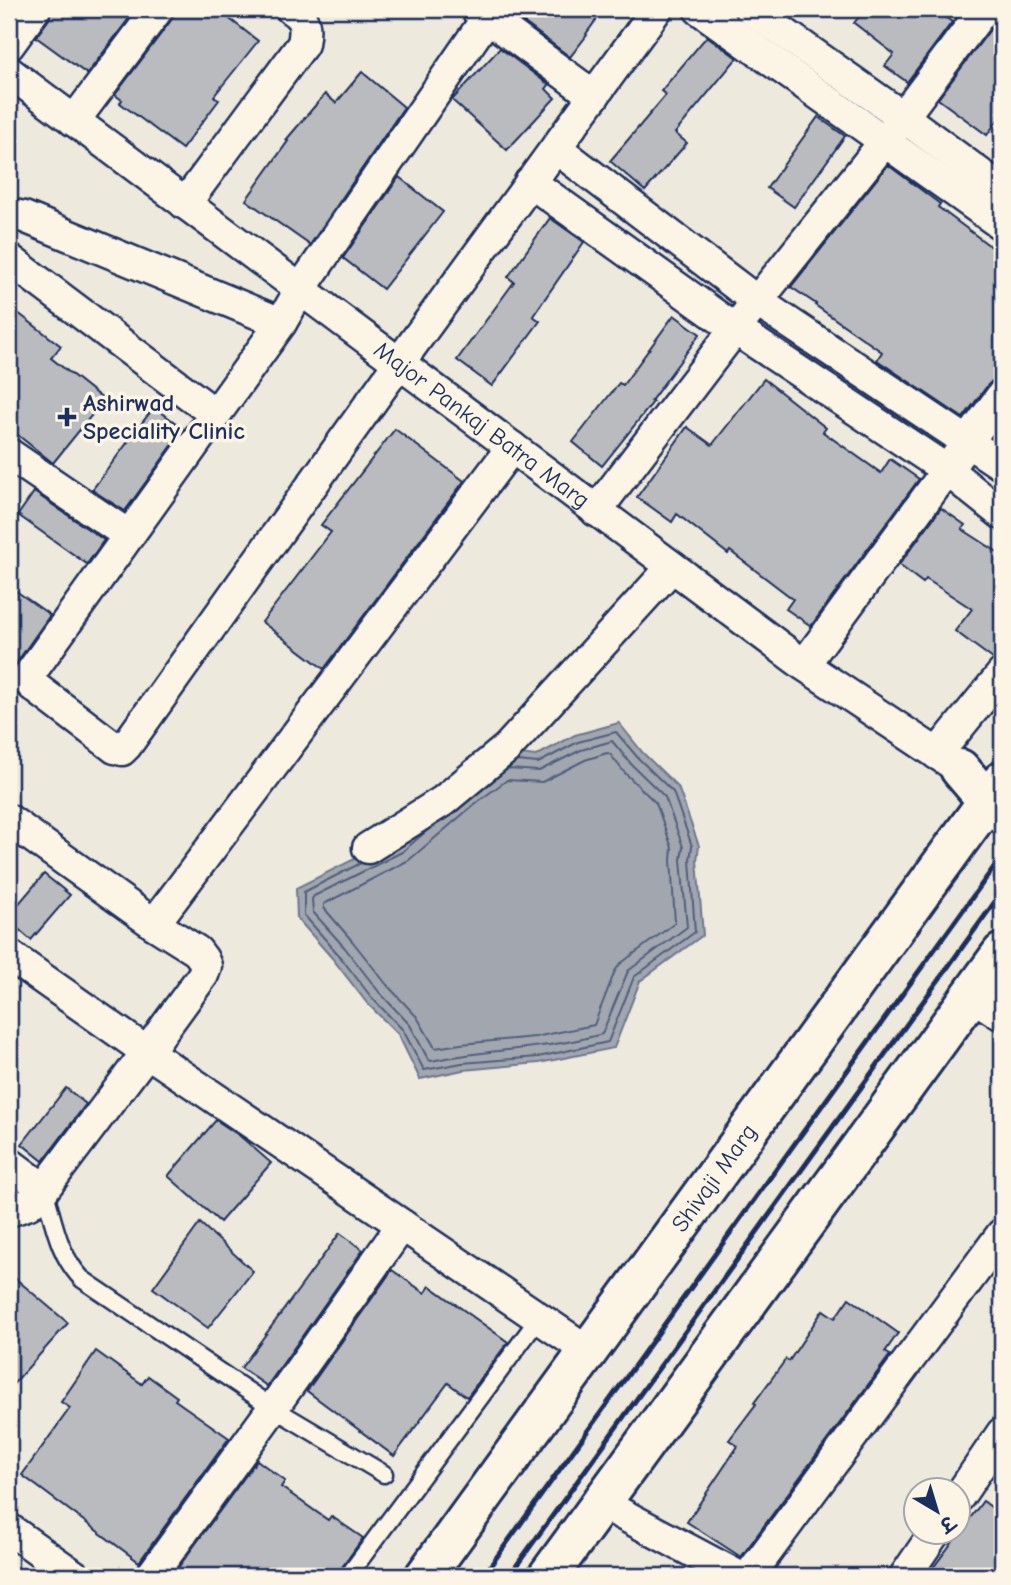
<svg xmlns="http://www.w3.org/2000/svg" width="1011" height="1585" font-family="'Comic Neue','Playpen Sans Deva',sans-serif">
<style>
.water{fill:#a2a7af;stroke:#6c778f;stroke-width:2}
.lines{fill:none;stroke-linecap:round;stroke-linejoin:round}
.shore{stroke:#515f7e;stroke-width:2}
.building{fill:#babbbe;stroke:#1b2f5e;stroke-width:2}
.service-casing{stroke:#1b2f5e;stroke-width:21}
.minor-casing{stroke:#1b2f5e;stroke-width:35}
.tertiary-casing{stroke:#1b2f5e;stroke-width:44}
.secondary-casing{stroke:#1b2f5e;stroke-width:44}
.service{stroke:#fcf5e5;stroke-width:16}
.minor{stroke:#fcf5e5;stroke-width:30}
.tertiary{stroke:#fcf5e5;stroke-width:38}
.secondary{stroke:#fcf5e5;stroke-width:38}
.rail{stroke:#1b2f5e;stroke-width:5}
.poi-dot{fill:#1b2f5e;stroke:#fcf5e5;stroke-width:2.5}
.labels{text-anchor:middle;stroke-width:7;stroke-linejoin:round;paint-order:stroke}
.poi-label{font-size:24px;font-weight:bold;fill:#1b2f5e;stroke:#fcf5e5;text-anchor:start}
.street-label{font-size:24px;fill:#1b2f5e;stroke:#fcf5e5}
</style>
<rect width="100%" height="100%" fill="#eee9dd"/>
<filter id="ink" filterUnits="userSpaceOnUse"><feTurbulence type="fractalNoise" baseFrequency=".0143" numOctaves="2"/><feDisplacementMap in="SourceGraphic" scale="14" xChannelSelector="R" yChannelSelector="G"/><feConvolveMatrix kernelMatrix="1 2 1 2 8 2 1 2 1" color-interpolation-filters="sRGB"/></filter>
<g filter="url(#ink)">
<!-- water -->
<polygon class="water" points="619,723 643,753 678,787 699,846 697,860 703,935 640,981 614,1048 539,1063 463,1070 420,1079 398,1034 367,1003 332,958 297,918 296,888 395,839 501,752 536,756 575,735"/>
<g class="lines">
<!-- shore -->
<g class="shore">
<polygon points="607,753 610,754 624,772 656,803 672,848 671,860 675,923 620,964 615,971 594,1025 535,1037 461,1044 435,1048 417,1017 387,985 353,942 324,908 324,904 409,860 476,803 507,780 542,782 585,760"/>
<path d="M429,829L402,852L314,896L312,899L313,912L345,948L379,992L410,1025L428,1059L431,1061C488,1049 546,1050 602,1034L628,971L687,927L681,860L683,847L665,797L631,764L612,741L581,750L539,771L508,769"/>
<polyline points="361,863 304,892 304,915 338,954 372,998 403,1030 424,1070 462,1063 538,1057 608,1042 634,977 695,932 690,860 692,846 673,792 638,758 616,732 578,742 538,763 517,761"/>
</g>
</g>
<!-- building -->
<g class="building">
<polygon points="52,9 136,9 87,74 36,37 49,19"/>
<polygon points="175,9 217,9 258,41 214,96 219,100 182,149 120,103 122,100 115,95 172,19"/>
<polygon points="510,9 604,9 586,34 587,35 570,57 510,12"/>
<polygon points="865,9 934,9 952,22 907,82 885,66 894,54 854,23"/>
<polygon points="1001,9 1002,9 1002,114 987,135 938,99 998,19"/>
<polygon points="707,36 737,58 675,133 687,143 645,191 610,161 666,95 661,91"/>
<polygon points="500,48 549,85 546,89 555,98 507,150 452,100"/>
<polygon points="362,72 404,107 310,245 246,200 288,141 286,140 325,94 336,103"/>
<polygon points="818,117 845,136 794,207 767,188"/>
<polygon points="888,165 940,204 938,207 1002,255 1002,378 994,379 988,385 963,418 877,360 882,352 815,305 816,304 791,287"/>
<polygon points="399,177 443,212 383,289 343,258"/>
<polygon points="550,218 584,242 533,316 540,321 492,386 457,360 514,282 508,277"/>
<polygon points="9,306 61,346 51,358 104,400 53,463 9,428"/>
<polygon points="674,315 700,334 651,401 653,402 602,466 573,442 619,383 623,385"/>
<polygon points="764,379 826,428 823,432 881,473 890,459 919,479 811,626 786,609 793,599 730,551 728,554 677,514 672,522 637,497 687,427 712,445"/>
<polygon points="154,407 184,429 125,511 92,490"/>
<polygon points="395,429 464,481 324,669 262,622 331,532 321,525"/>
<polygon points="34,492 104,540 87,564 18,515"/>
<polygon points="941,508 965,525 962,529 1002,555 1002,657 993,659 955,631 972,609 926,579 923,583 899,565"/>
<polygon points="9,586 50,615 15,665 9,677"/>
<polygon points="44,874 70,895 31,940 9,921 9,915"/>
<polygon points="66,1088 86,1104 43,1161 22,1144"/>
<polygon points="216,1120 240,1136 271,1163 220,1222 168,1176"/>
<polygon points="200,1223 253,1271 208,1328 153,1288"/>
<polygon points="340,1233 363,1250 267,1386 241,1368"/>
<polygon points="392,1270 425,1293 430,1286 508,1342 467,1397 448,1383 394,1456 307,1391"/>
<polygon points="9,1273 68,1323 9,1389"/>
<polygon points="849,1298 898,1333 885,1352 890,1355 741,1557 687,1522 738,1446 729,1440 756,1404 754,1403 786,1359 789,1361 823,1310 835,1318"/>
<polygon points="96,1351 142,1384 148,1376 177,1397 175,1400 229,1438 139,1562 22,1475 70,1408 61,1402"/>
<polygon points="257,1460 285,1481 281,1487 328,1520 331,1516 363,1538 340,1570 337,1576 172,1576"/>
<polygon points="983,1501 1002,1515 1002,1576 927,1576"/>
</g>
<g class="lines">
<!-- service casing -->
<g class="service-casing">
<g id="service">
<path d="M44,1189C54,1222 58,1254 82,1279L273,1408L384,1474"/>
<polyline points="348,1576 539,1318"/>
</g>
</g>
<!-- minor casing -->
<g class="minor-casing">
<g id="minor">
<polyline points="476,9 594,96"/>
<polyline points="699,9 1002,225"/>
<polyline points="750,9 903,117 1002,190"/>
<polyline points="9,45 35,9"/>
<path id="s1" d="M9,72L804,665L960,769"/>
<polyline points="74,121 158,9"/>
<polyline points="556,148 758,302 1002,465"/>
<polyline points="530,182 735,329 947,470 1002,514"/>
<path d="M185,204L303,44C306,27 306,19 291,9"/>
<polyline points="9,214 24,217 281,323 300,290 493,9"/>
<polyline points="9,259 215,414"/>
<polyline points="281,323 29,675 28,681 32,685 115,748 122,750 126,746 399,363 657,9"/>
<polyline points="9,454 128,535"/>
<polyline points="596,511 735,329 885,141 984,9"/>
<polyline points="804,665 1002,395"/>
<polyline points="937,754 1002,674"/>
<polyline points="9,820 154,924 197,951 203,959 206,966 203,975 147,1052 588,1351"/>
<polyline points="368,848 443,801 507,748 672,567"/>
<polyline points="154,924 512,447"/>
<polyline points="9,955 147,1052 44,1189 29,1204 9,1211"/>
<polyline points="972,996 1002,1015"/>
<polyline points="9,1163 44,1189"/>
<polyline points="958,1498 1002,1433"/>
<polyline points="601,1503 738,1576"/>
<polyline points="9,1529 75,1576"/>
<polyline points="151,1576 273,1408 402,1225"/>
<polyline points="749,1576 1002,1234"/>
<polyline points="905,1576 935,1532"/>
</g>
</g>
<!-- tertiary casing -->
<g class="tertiary-casing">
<polyline id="tertiary" points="960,769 988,802 1002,813"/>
</g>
<!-- secondary casing -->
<g class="secondary-casing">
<g id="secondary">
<path id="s2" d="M425,1576L1002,781"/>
<polyline points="548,1576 1002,953"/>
</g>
</g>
<!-- service -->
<use href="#service" class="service"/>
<!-- minor -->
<use href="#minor" class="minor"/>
<!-- tertiary -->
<use href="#tertiary" class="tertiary"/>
<!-- secondary -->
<use href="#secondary" class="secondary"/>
<!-- rail -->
<g class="rail">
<polyline points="483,1576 1002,856"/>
<polyline points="509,1576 1002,892"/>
</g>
</g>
</g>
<!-- markers -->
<path class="poi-dot" d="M63.5 406.5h7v7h7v7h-7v7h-7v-7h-7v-7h7z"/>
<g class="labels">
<!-- poi labels -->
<g class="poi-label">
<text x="83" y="411">Ashirwad<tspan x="83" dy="28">Speciality Clinic</tspan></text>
</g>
<!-- street labels -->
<g class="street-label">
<text dy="8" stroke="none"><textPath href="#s1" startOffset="590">Major Pankaj Batra Marg</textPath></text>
<text dy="8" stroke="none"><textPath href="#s2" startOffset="492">Shivaji Marg</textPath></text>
</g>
</g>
<!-- margin -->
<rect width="1011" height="1585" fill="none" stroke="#fcf5e5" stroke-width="35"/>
<rect x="18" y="18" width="976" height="1550" fill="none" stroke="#1b2f5e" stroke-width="2.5" filter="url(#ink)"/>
<!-- north arrow -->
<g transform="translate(937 1511) rotate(142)"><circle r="33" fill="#fcf5e5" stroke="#a2a6af" stroke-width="2"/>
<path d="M0-5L12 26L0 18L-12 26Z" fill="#1b2f5e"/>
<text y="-10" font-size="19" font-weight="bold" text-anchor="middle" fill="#1b2f5e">उ</text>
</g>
</svg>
